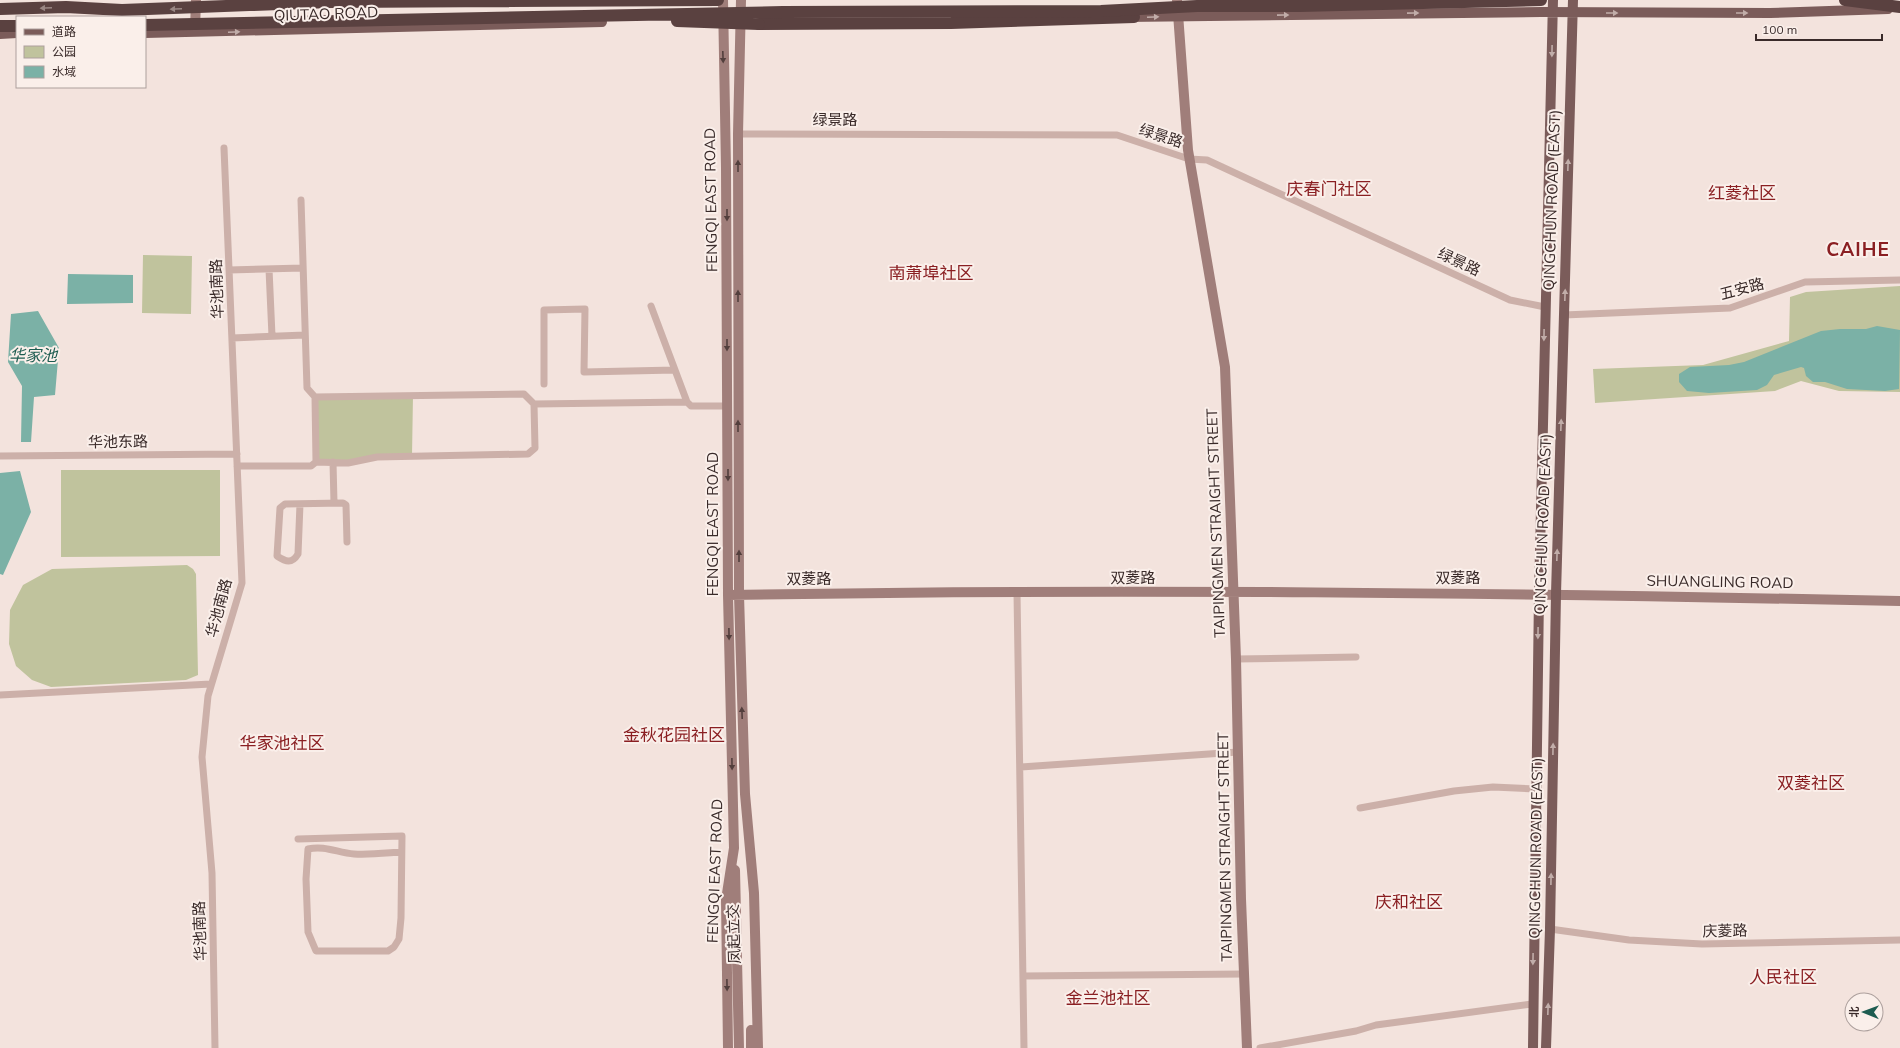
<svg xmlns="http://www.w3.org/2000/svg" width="1900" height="1048" font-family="Mulish,'Noto Sans SC',sans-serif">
  <rect width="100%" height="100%" fill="#f3e3dd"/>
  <!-- green -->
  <path fill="#c0c39d" d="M143 255 192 256 191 314 142 313Z
    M1900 286V392L1839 391 1801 381 1775 391 1595 403 1593 369 1703 365 1789 341 1790 297 1806 292Z
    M413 395 412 456 348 463 316 462 315 397Z
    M61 470H220V556L61 557Z
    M187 565 193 569 196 574 198 675 186 680 51 687 32 680 16 666 9 644 10 610 23 585 52 569Z"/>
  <!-- water -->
  <path fill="#7bb1a6" d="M68 274 133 275V303L67 304Z
    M38 311 59 348 55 395 34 397 31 442H21L22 386 8 362 11 314Z
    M1877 326 1900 330 1899 389 1885 391 1847 389 1825 382H1813L1806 376 1804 368 1801 367 1774 375 1767 385 1757 390 1709 393 1687 391 1679 382V374L1690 367 1729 365 1744 362 1821 331 1840 329H1866Z
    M20 471 31 512 3 575 0 574V473Z"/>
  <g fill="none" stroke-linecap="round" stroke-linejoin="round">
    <!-- street -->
    <path stroke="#ccb0a9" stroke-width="7" d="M738 134 1117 135 1189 159 1207 160 1510 300 1545 307
      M301 200 307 388 315 397 316 462 348 463 377 457 528 454 535 448 534 404
      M269 269 272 336
      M229 270 303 268
      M651 306 687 402 691 406H728
      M1564 315 1730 308 1805 282 1900 280
      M232 338 305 335
      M544 384V310L585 309 584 372 675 370
      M315 397 524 394 534 404 687 402
      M0 456 237 454
      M333 462 334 503
      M237 466H311L316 462
      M300 504 298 554C292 564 286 562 277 556L280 508 285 504 343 503 346 505 347 542
      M1017 593 1024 1048
      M1236 659 1356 657
      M0 695 211 684
      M1021 767 1238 752
      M1360 808 1454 791 1493 787 1535 789
      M298 839 402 836 401 918 399 939 394 947 388 951H316L308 932 306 879 308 849C325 845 338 853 354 854 370 855 386 853 401 852
      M1550 929 1629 940 1702 944 1900 940
      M1023 976 1244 974
      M215 1048 212 873 202 757 208 696 242 583 224 148
      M1260 1048 1356 1031 1376 1025 1532 1004"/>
    <!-- secondary -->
    <path stroke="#a07e7a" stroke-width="10" d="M723 0 726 168 728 595 734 848 726 900 728 1048
      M741 0 738 134 739 595 745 794 754 893 758 1048
      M1177 0 1188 150 1225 367 1236 659 1241 899 1247 1048
      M195 30 196 0
      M728 595C1119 588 1510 593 1900 601
      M735 870 739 1048
      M751 1048V1030"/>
    <!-- primary -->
    <path stroke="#7b5c5a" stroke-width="10" d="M1126 17 1541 12 1770 13 1888 9
      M145 33 602 22
      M0 34 17 33
      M1533 1048 1539 594 1553 0
      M1546 1048 1550 929 1556 594 1573 0"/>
    <!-- highway -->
    <path stroke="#5a4140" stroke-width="12" d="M1845 0 1900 7
      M759 24 951 23 1134 17
      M0 26H17"/>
    <!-- highway-bridge -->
    <path stroke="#5a4140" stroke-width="12" d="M0 9 66 7 122 10 330 2 718 0
      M677 21 759 24
      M145 25 783 12 1101 11 1197 6H1300L1541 0"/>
  </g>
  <!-- one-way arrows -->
  <defs><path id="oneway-solid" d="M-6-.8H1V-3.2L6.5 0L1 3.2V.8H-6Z"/></defs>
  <g fill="#9a8784">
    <use href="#oneway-solid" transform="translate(46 8) rotate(178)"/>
    <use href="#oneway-solid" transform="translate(176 9) rotate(178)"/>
  </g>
  <g fill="#c1ada9">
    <use href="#oneway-solid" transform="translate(1413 13) rotate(-1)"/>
    <use href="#oneway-solid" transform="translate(1612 13)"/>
    <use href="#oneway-solid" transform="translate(1742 13)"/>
    <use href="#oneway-solid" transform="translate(1283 15) rotate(-1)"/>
    <use href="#oneway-solid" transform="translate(1153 17) rotate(-2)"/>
    <use href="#oneway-solid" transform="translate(234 32) rotate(-2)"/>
    <use href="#oneway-solid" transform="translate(1552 51) rotate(91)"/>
    <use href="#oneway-solid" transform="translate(1568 165) rotate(-88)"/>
    <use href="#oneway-solid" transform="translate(1565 295) rotate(-88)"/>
    <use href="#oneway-solid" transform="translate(1544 335) rotate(91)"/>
    <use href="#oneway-solid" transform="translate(1561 425) rotate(-88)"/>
    <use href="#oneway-solid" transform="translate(1557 555) rotate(-88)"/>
    <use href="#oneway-solid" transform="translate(1538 633) rotate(91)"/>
    <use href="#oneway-solid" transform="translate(1553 749) rotate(-89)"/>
    <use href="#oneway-solid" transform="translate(1551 879) rotate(-89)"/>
    <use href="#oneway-solid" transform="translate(1533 959) rotate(91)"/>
    <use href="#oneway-solid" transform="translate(1548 1009) rotate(-88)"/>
  </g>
  <g fill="#533f3d">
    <use href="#oneway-solid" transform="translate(723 57) rotate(88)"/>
    <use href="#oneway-solid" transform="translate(738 166) rotate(-90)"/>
    <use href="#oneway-solid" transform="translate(727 215) rotate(90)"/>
    <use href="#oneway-solid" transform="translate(738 296) rotate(-90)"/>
    <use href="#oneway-solid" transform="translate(727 345) rotate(90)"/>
    <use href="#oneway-solid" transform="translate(738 426) rotate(-90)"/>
    <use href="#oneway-solid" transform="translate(728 475) rotate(90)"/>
    <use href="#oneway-solid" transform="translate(739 556) rotate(-90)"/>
    <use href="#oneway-solid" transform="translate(729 634) rotate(89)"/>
    <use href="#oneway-solid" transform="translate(742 713) rotate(-92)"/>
    <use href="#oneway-solid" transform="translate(732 764) rotate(89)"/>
    <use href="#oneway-solid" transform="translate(727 985) rotate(89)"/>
  </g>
  <g text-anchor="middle" stroke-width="4" stroke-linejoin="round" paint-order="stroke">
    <!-- street labels -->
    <g font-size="15" fill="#392a29" stroke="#faefea">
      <text transform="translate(326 14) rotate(-2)" y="5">QIUTAO ROAD</text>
      <text x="835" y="125">绿景路</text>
      <text transform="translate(1161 136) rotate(18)" y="5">绿景路</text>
      <text transform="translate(711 200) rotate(-91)" y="5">FENGQI EAST ROAD</text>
      <text transform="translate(1552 200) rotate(-88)" y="5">QINGCHUN ROAD (EAST)</text>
      <text transform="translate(1459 262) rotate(25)" y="5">绿景路</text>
      <text transform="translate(217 289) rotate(-92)" y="5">华池南路</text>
      <text transform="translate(1742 289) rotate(-15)" y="5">五安路</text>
      <text transform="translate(118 442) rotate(-1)" y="5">华池东路</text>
      <text transform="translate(1216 523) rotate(-92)" y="5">TAIPINGMEN STRAIGHT STREET</text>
      <text transform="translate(713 524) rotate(-90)" y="5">FENGQI EAST ROAD</text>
      <text transform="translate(1543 524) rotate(-88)" y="5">QINGCHUN ROAD (EAST)</text>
      <text x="1133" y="583">双菱路</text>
      <text x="1458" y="583">双菱路</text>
      <text x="809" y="584">双菱路</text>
      <text transform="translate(1720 582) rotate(1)" y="5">SHUANGLING ROAD</text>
      <text transform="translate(219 608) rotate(-75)" y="5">华池南路</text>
      <text transform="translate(1225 847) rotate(-91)" y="5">TAIPINGMEN STRAIGHT STREET</text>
      <text transform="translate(1536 848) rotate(-89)" y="5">QINGCHUN ROAD (EAST)</text>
      <text transform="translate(715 871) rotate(-88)" y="5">FENGQI EAST ROAD</text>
      <text transform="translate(200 931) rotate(-92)" y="5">华池南路</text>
      <text transform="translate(1725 931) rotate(-1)" y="5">庆菱路</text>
      <text transform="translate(734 934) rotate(-92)" y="5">凤起立交</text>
    </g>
    <!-- water labels -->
    <g font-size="16" font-style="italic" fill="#1d5c50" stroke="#faefea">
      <text x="33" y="361">华家池</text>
    </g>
    <!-- quarter labels -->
    <g font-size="17" fill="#8a1f22" stroke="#faefea">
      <text x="1329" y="195">庆春门社区</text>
      <text x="1742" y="199">红菱社区</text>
      <text x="931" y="279">南萧埠社区</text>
      <text x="674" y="741">金秋花园社区</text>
      <text x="282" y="749">华家池社区</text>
      <text x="1811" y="789">双菱社区</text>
      <text x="1409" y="908">庆和社区</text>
      <text x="1783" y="983">人民社区</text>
      <text x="1108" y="1004">金兰池社区</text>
    </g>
    <!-- district labels -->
    <g font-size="19" font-weight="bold" letter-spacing="1" fill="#8a1f22" stroke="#faefea">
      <text x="1858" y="256">CAIHE</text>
    </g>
  </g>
  <!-- legend -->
  <rect x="16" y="16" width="130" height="72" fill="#faefea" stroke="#ada09d"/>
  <rect x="24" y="29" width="20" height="6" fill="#7b5c5a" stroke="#ada09d"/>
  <text x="52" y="36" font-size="12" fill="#392a29">道路</text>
  <rect x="24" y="46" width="20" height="12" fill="#c0c39d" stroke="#ada09d"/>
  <text x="52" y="56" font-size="12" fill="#392a29">公园</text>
  <rect x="24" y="66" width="20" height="12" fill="#7bb1a6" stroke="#ada09d"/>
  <text x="52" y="76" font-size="12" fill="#392a29">水域</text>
  <!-- north arrow -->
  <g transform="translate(1864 1012) rotate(271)"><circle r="19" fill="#faefea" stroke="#ada09d"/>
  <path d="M0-3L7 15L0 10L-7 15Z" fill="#1d5c50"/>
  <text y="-6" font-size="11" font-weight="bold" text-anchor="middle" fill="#392a29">北</text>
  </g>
  <!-- scale -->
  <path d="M1756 34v6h126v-6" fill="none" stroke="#392a29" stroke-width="2"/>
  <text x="1762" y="34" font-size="12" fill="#392a29" stroke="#faefea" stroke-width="3" paint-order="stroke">100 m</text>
</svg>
